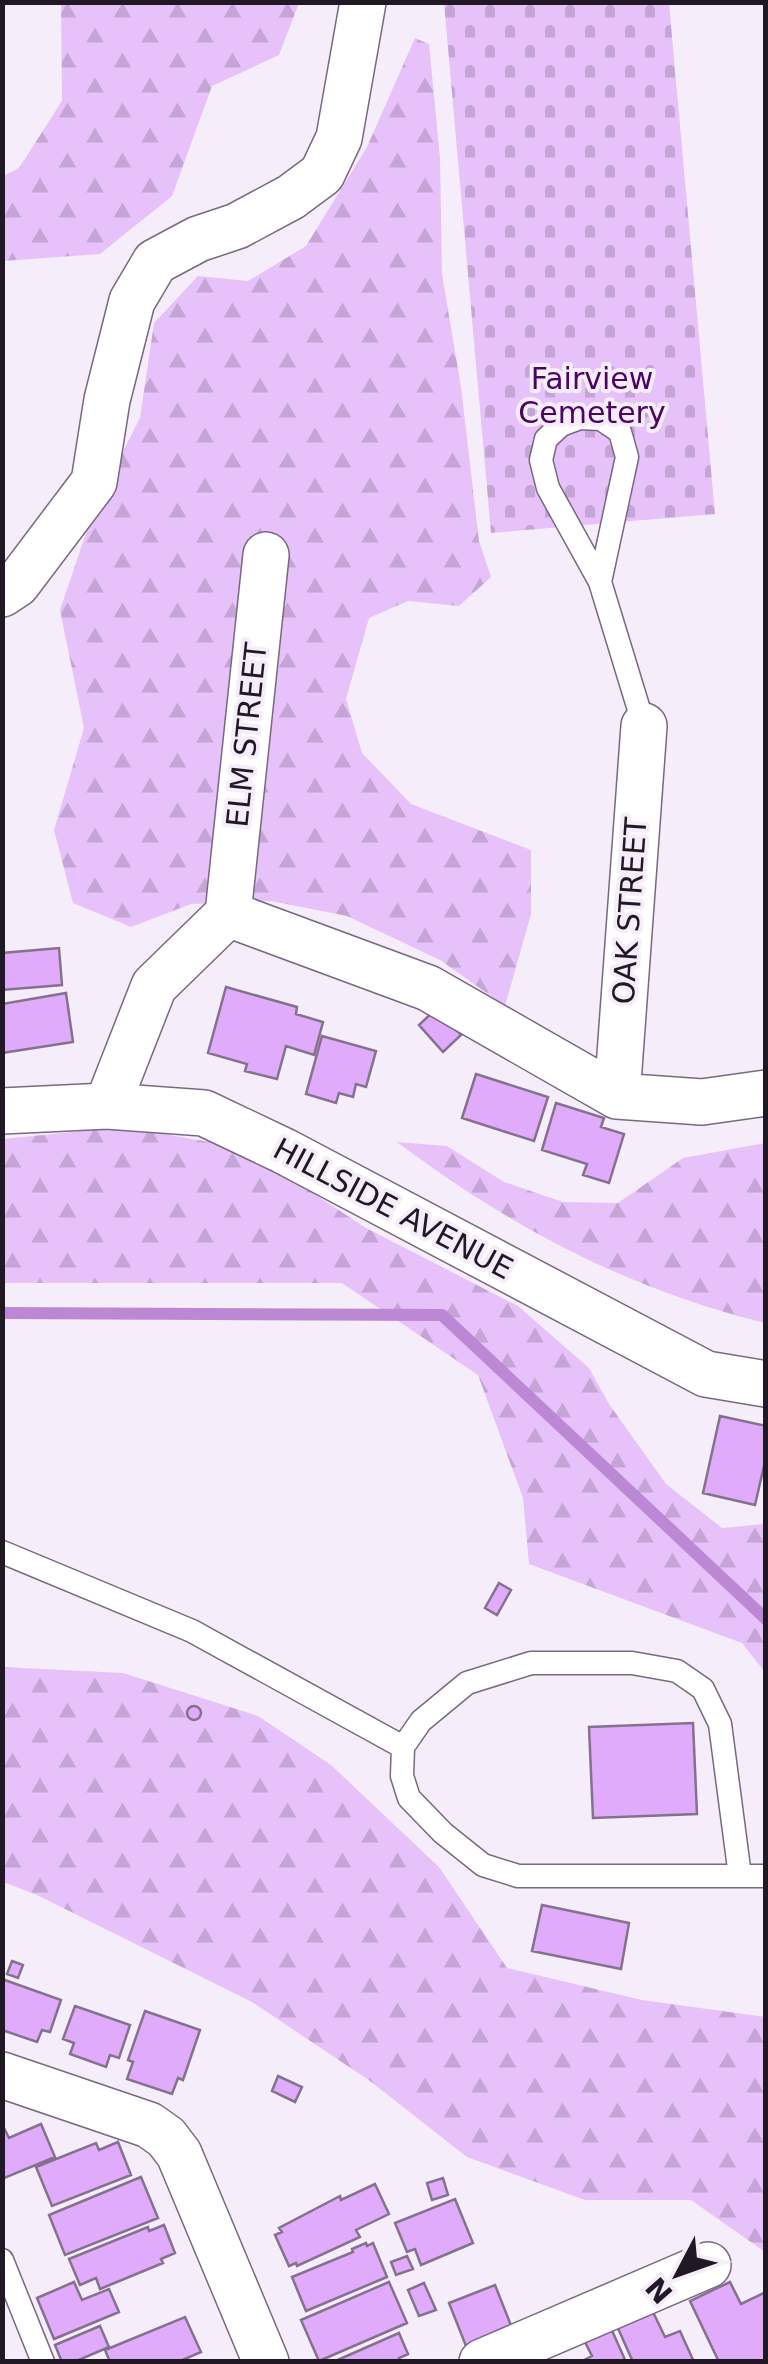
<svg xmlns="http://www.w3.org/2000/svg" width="768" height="2364" font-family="'DejaVu Sans',sans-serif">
  <defs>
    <pattern id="forest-firs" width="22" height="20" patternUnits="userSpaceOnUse" patternTransform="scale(2.5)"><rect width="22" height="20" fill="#e6c1fa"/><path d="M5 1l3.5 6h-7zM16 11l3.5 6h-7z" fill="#c5a5d6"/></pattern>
    <pattern id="cemetery-stones" width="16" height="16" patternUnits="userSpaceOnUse" patternTransform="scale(2.5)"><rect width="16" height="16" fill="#e6c1fa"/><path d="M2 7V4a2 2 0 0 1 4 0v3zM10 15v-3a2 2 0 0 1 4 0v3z" fill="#c5a5d6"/></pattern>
  </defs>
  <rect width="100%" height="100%" fill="#f6edfa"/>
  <!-- forest -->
  <path fill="url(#forest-firs)" d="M61 3H299L279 55 212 86 172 196 100 254 3 261V176L19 168 62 101Z
    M415 38 429 44 440 158 442 274 461 387 479 541 491 577 459 606 408 601 369 618 346 699 362 753 411 804 531 850V914L505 1006 440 960 347 916 271 901 191 904 131 927 73 903 54 830 84 728 60 610 96 504 140 418 154 323 198 276 248 281 306 246 367 147Z
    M123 1127 244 1148 366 1228 518 1306 589 1368 609 1404 666 1484 722 1528 765 1524V1672L742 1643 529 1564 523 1498 478 1375 342 1283H3V1139Z
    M397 1142 447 1146 504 1182 563 1202 618 1203 683 1158 765 1143V1323C625 1288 512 1228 397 1142Z
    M2 1667 123 1673 258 1716 331 1765 439 1867 507 1968 642 2000 765 2017V2252L691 2200H585L467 2157 370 2081 252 2002 37 1895 3 1882Z"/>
  <!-- cemetery -->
  <path fill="url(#cemetery-stones)" d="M444 3H669L715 514 491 533Z"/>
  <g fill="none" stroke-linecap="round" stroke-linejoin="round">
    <!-- stream -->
    <path stroke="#bc88d6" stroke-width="12" d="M2 1313 442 1315 766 1619"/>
  </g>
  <!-- building -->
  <path fill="#e1abfb" stroke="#84718e" stroke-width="2.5" d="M59 948 62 985 2 990V953Z
    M226 987 297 1007 296 1014 323 1022 314 1055 286 1046 277 1079 245 1071 247 1064 208 1053Z
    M66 993 73 1042 2 1053V1004Z
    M437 1008 461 1035 443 1052 419 1025Z
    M322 1036 376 1051 366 1087 356 1084 353 1097 339 1093 336 1103 306 1094Z
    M476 1074 548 1097 534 1141 462 1118Z
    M556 1103 604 1118 601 1127 624 1134 609 1183 583 1175 587 1164 542 1150Z
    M720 1416 766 1426V1457L755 1505 703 1493Z
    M499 1583 511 1590 497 1615 485 1608Z
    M187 1713a7 7 0 1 1 14 0a7 7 0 1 1-14 0Z
    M693 1723 697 1814 593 1818 589 1727Z
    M542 1905 629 1923 621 1969 532 1951Z
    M12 1961 23 1965 18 1978 7 1974Z
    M2 1979 61 2000 50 2032 42 2030 37 2042 2 2030Z
    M75 2006 130 2025 119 2058 110 2055 106 2067 70 2054 74 2043 63 2039Z
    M145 2011 200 2030 183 2080 178 2078 172 2094 127 2079 133 2062 128 2060Z
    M278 2076 302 2087 295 2102 272 2091Z
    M2 2124 9 2138 41 2124 55 2157 2 2179Z
    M118 2142 131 2175 52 2206 36 2167 96 2143 99 2150Z
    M141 2177 158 2218 65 2255 49 2215Z
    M443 2178 448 2195 432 2200 427 2183Z
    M375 2184 389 2214 356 2230 360 2237 297 2266 296 2263 289 2266 275 2235 282 2232 279 2228 340 2196 341 2200Z
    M455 2199 473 2243 421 2265 415 2249 407 2252 395 2223Z
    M164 2225 175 2253 161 2259 163 2263 100 2289 96 2278 80 2285 69 2259 148 2227 149 2231Z
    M366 2243 367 2246 373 2243 387 2277 306 2311 292 2277 353 2252 352 2249Z
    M407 2256 413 2269 396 2275 391 2262Z
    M74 2282 82 2300 109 2289 119 2312 54 2339 37 2298Z
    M389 2282 407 2323 319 2361 301 2320Z
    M730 2282 741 2304 766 2292V2362H719L690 2301Z
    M424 2283 436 2310 419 2316 408 2290Z
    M495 2285 512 2328 466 2346 449 2303Z
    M652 2310 665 2337 680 2331 694 2362H633L617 2326Z
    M185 2317 201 2352 178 2362H110L105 2350Z
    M100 2326 109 2347 74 2362H62L55 2345Z
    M610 2326 626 2362H580L592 2356 583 2338Z
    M399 2333 408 2354 399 2358 401 2362H333Z"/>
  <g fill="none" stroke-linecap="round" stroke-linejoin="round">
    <!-- lane casing -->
    <g stroke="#7a6784" stroke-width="25">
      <path id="lane" d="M600 582 627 457 620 432 601 419 580 418 561 425 546 439 541 460 548 488 600 582 644 726
        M2 1552 192 1631 403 1747
        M740 1876 720 1724 703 1689 677 1671 632 1663H531L467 1683 421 1721 403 1747 402 1776 409 1798 443 1833 483 1865 518 1876H766
        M2 2260 43 2362"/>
    </g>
    <!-- street casing -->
    <g stroke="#7a6784" stroke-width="48">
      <path id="street" d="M2 594 17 584 94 482 107 400 132 301 155 262 198 239 237 226 291 197 322 174 339 138 363 2
        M228 914 428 988 617 1096 702 1102 766 1093
        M228 914 266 555
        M617 1096 644 726
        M107 1106 154 986 228 914
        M2 1111 107 1106 204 1113 284 1151 706 1374 766 1384
        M2 2075 149 2125 166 2137 179 2154 266 2362
        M482 2362 708 2265"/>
    </g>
    <!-- lane -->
    <use href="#lane" stroke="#fff" stroke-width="22"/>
    <!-- street -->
    <use href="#street" stroke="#fff" stroke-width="45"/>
  </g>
  <g text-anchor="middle" stroke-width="8" stroke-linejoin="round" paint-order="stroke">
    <!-- park labels -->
    <g font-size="30" fill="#4d0366" stroke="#f6edfa">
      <text x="592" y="389">Fairview<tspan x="592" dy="34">Cemetery</tspan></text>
    </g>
    <!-- street labels -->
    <g font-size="30" fill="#201824" stroke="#f6edfa">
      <text transform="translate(247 735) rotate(-84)" y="10">ELM STREET</text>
      <text transform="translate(630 911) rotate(-86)" y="10">OAK STREET</text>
      <text transform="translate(393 1209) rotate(28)" y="10">HILLSIDE AVENUE</text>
    </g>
  </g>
  <!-- border -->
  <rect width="768" height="2364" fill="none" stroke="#201824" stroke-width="10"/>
  <!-- north arrow -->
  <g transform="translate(678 2274) rotate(229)" stroke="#f6edfa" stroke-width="8" paint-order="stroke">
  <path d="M0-8L18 38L0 25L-18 38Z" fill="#201824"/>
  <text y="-15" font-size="28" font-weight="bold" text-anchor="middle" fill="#201824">N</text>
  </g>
</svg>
